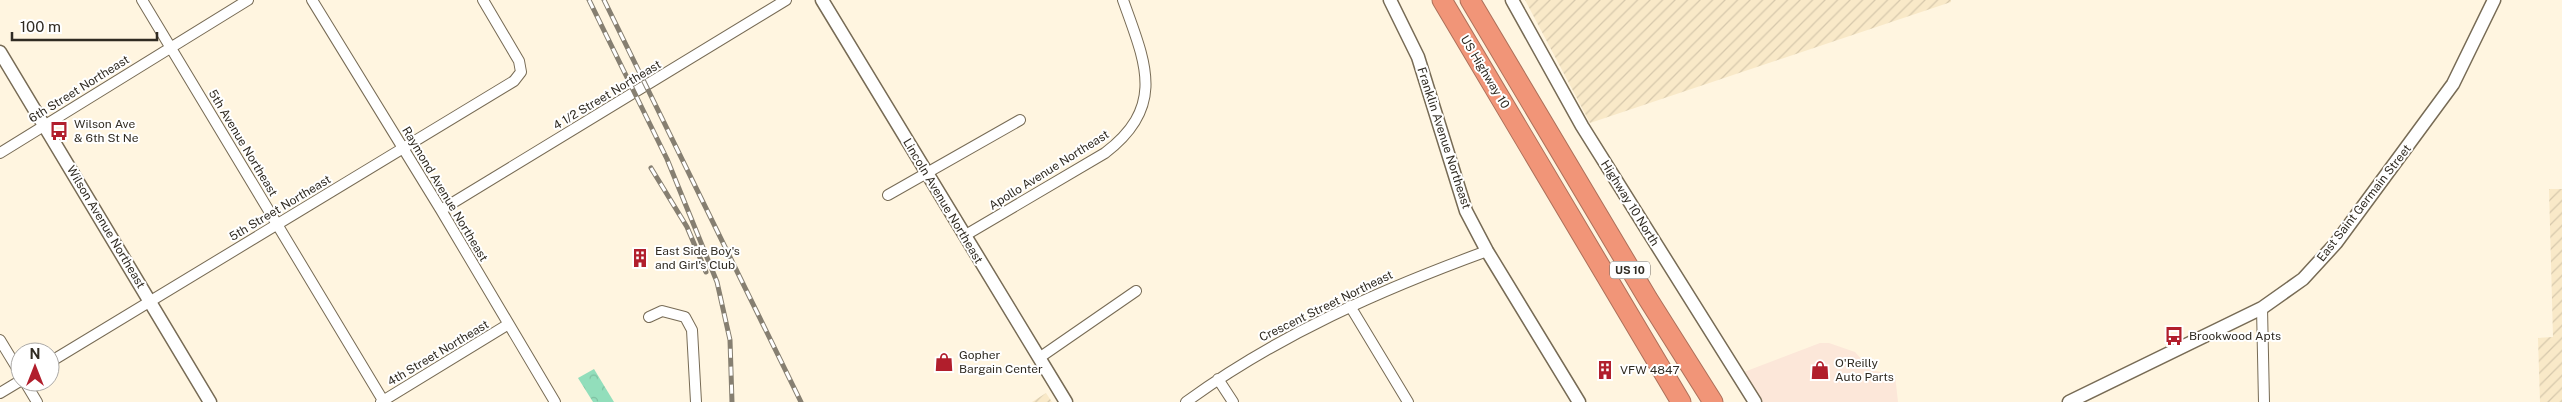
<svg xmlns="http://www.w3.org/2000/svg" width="2562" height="402" font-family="'Public Sans',sans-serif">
  <defs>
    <pattern id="industrial-furrows" width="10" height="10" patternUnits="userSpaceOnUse" patternTransform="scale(1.25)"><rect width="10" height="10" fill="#f9e9c8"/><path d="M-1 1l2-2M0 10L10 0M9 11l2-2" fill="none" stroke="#d6c8ac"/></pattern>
    <pattern id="park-crowns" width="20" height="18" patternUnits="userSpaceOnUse" patternTransform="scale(1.25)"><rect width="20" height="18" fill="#92debb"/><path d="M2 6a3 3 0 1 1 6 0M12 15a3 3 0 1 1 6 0" fill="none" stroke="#7ebfa0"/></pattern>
  </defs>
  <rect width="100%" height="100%" fill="#fff5e0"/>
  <!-- commercial -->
  <path fill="#fce7d9" d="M1820 343H1829L1855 352 1871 370 1895 375 1898 402H1763L1744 372Z"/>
  <!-- industrial -->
  <path fill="url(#industrial-furrows)" d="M1525 0H1951V2L1590 123Z
    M2549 189H2562V402H2540L2538 338 2553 337Z
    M1046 393 1052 402H1032Z"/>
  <!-- park -->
  <path fill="url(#park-crowns)" d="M594 369 614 402H593L578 378Z"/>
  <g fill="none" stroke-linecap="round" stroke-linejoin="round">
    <!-- minor casing -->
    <g stroke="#776b55" stroke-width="12">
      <path id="minor" d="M142 0 384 402
        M312 0 441 210 555 402
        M0 153 248 0
        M888 195 1020 120
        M441 210 786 0
        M964 236 1105 153C1167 106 1145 62 1123 0
        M1350 306 1408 402
        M2262 308 2264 402
        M649 317 662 311 685 317 692 330 696 402
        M0 340 20 373
        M1039 358 1136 291
        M50 362 514 81 521 72 519 61 483 0
        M1218 379 1233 402
        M25 382 37 402
        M0 393 20 381
        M381 402 507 325
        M1186 402C1278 335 1380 290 1487 251"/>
    </g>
    <!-- tertiary casing -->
    <g stroke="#776b55" stroke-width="15">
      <path id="tertiary" d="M822 0 1066 402
        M1390 0 1418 57 1466 211 1487 251 1579 402
        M1512 0 1582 126 1755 402
        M0 52 210 402
        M2069 402 2262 308 2303 279 2336 243 2453 84 2494 0"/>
    </g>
    <!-- motorway casing -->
    <g stroke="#ad705a" stroke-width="21">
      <path id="motorway" d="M1442 0 1681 402
        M1470 0 1648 299 1713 402"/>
    </g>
    <!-- minor -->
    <use href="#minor" stroke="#fff" stroke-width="10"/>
    <!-- tertiary -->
    <use href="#tertiary" stroke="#fff" stroke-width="12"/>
    <!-- motorway -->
    <use href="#motorway" stroke="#f19578" stroke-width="19"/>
    <!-- rail casing -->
    <g stroke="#867f71" stroke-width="5">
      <path id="rail" d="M589 0 667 159 717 282 730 340 732 402
        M604 0 801 402
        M651 168 687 227 706 272"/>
    </g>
    <!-- rail -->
    <use href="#rail" stroke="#fff" stroke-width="3" stroke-dasharray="9" stroke-linecap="butt"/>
  </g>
  <!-- icons -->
  <defs>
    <g id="bus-bare" transform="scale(1.5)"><path d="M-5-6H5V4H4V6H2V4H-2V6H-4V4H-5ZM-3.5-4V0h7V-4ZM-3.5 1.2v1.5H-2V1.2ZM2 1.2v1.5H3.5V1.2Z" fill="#b11e2c" stroke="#fff" stroke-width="2.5" paint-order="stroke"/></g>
    <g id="building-bare" transform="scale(1.5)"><path d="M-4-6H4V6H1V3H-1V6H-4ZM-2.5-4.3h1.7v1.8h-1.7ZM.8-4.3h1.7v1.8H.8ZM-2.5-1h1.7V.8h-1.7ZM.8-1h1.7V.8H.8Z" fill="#b11e2c" stroke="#fff" stroke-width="2.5" paint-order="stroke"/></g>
    <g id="shop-bare" transform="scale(1.5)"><path d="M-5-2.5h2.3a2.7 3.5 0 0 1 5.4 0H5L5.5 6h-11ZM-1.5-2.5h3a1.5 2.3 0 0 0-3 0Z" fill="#b11e2c" stroke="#fff" stroke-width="2.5" paint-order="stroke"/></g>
  </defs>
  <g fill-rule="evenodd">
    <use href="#bus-bare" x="59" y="131"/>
    <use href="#building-bare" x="640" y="258"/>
    <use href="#bus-bare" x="2174" y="336"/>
    <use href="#shop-bare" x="944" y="362"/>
    <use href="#building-bare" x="1605" y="370"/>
    <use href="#shop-bare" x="1820" y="370"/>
  </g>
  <g text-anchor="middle" stroke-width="4" stroke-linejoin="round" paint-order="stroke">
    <!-- shield labels -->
    <rect fill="#fff" stroke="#6e6b64" stroke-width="1" x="1610" y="261.5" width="40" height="17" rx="4"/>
    <g font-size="11" font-weight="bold" fill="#302b22">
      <text x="1630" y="274">US 10</text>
    </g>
    <!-- street labels -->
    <g font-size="12" fill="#302b22" stroke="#fff">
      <text transform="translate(1485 72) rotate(59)" y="4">US Highway 10</text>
      <text transform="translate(79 89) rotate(-32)" y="4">6th Street Northeast</text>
      <text transform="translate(607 95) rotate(-31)" y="4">4 1/2 Street Northeast</text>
      <text transform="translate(1444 138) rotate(72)" y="4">Franklin Avenue Northeast</text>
      <text transform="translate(243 143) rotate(59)" y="4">5th Avenue Northeast</text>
      <text transform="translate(1049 170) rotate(-32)" y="4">Apollo Avenue Northeast</text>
      <text transform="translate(445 194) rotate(59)" y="4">Raymond Avenue Northeast</text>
      <text transform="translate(943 201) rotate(59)" y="4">Lincoln Avenue Northeast</text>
      <text transform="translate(1630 203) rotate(58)" y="4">Highway 10 North</text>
      <text transform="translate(2364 203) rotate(-52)" y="4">East Saint Germain Street</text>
      <text transform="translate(280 208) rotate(-31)" y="4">5th Street Northeast</text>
      <text transform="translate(106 227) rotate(59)" y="4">Wilson Avenue Northeast</text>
      <text transform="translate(1326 306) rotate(-26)" y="4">Crescent Street Northeast</text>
      <text transform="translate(438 353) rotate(-31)" y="4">4th Street Northeast</text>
    </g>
    <!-- poi labels -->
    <g font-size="12" fill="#302b22" stroke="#fff" text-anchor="start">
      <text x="74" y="128">Wilson Ave<tspan x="74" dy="14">&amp; 6th St Ne</tspan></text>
      <text x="655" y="255">East Side Boy's<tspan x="655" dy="14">and Girl's Club</tspan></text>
      <text x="2189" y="340">Brookwood Apts</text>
      <text x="959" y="359">Gopher<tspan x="959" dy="14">Bargain Center</tspan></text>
      <text x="1835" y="367">O'Reilly<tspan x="1835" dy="14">Auto Parts</tspan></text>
      <text x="1620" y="374">VFW 4847</text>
    </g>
  </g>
  <!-- north arrow -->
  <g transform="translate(35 367)"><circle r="24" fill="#ffffff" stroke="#acaaa7"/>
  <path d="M0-4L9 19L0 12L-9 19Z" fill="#b11e2c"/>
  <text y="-8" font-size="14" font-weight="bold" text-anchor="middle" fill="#302b22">N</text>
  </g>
  <!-- scale -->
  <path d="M12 32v8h145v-8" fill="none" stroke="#302b22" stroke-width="2.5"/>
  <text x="20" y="32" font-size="15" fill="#302b22" stroke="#ffffff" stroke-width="4" paint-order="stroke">100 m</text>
</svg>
